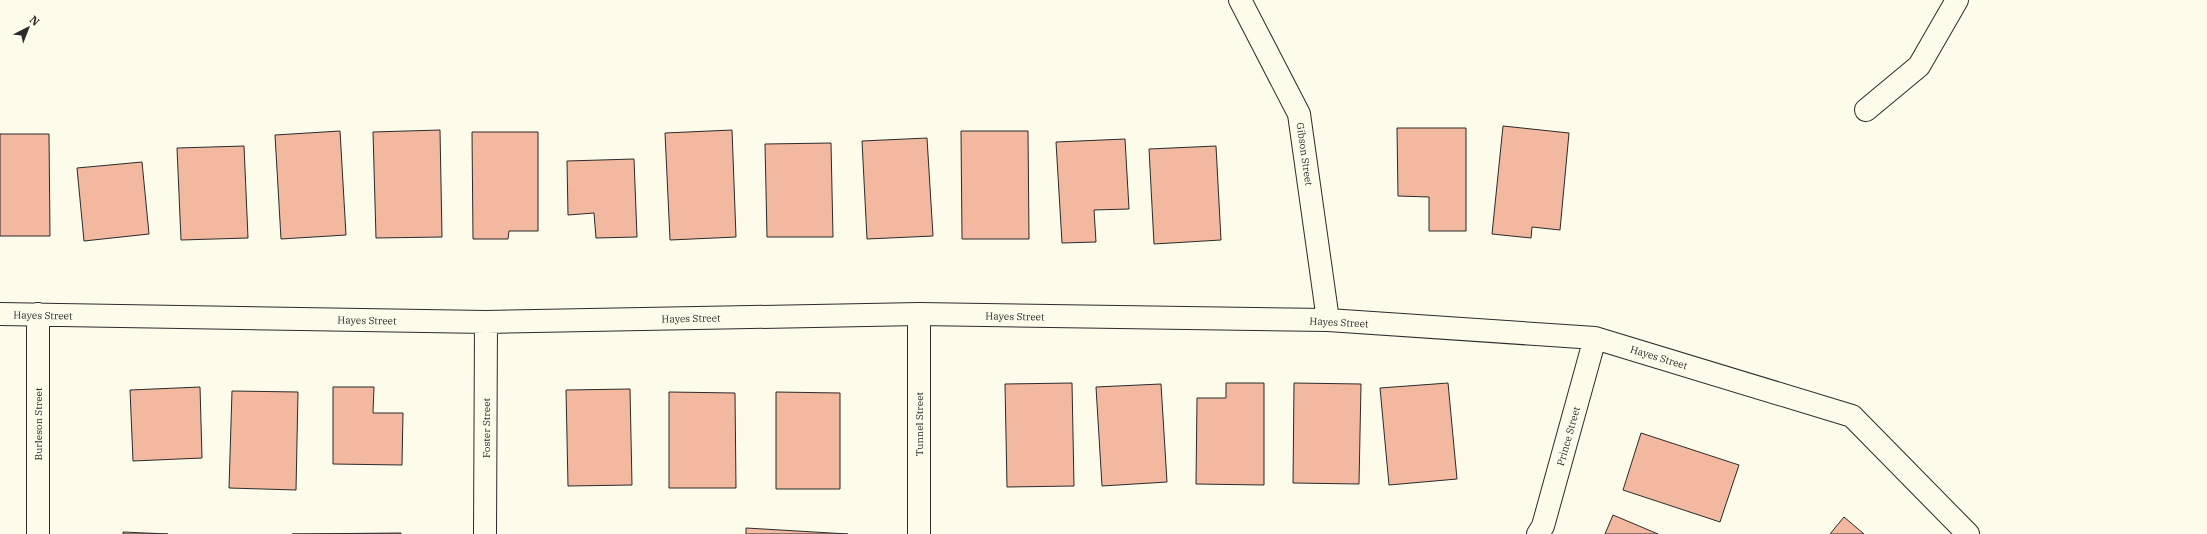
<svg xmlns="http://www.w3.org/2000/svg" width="2207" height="534" font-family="'IBM Plex Serif',serif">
  <rect width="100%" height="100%" fill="#fdfbea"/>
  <!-- building -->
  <path fill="#f2b8a0" stroke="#2b2b2b" d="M1503 126 1569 133 1560 230 1532 227 1531 238 1492 234Z
    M1397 128H1466V231H1429V197L1398 196Z
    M440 130 442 237 376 238 373 132Z
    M732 130 736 237 670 240 665 133Z
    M340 131 346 235 281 239 275 135Z
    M961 131H1028L1029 239H962Z
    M472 132H538V231H509L508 239H473Z
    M0 134H49L50 236H0Z
    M927 138 933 236 867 239 862 141Z
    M1125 139 1129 209 1094 210 1096 242 1062 243 1056 142Z
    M831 143 833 237H767L765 144Z
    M244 146 248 238 181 240 177 148Z
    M1216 146 1221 240 1154 244 1149 149Z
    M634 159 637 237 596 238 594 213 568 215 567 161Z
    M142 162 149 234 84 241 77 168Z
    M1072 383 1074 486 1007 487 1005 384Z
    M1226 383H1264V485L1196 484 1197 398H1226Z
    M1294 383 1361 384 1359 484 1293 483Z
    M1448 383 1457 479 1389 485 1380 388Z
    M1161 384 1167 482 1102 486 1096 387Z
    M200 387 202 458 133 461 130 390Z
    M333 387H374L373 413H403L402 465 333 464Z
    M630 389 632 485 568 486 566 390Z
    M232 391 298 392 296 490 229 488Z
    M669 392 735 393 736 488H669Z
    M776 392 840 393V489H776Z
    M1641 433 1739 465 1720 522 1623 490Z
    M1613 515 1658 534H1605Z
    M1844 517 1864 534H1830Z
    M746 528 848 534H746Z
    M123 532 168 534H123Z
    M401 533V534H292Z"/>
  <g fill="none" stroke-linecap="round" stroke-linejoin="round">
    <!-- minor casing -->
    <g stroke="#2b2b2b" stroke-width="24">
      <path id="minor" d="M1240 0 1299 114 1328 320
        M1866 110 1919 66 1957 0
        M0 314 486 322 919 314 1328 320 1595 338 1852 416 1968 534
        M919 314V534
        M38 534V314
        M485 534 486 322
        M1538 534 1543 526 1595 338"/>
    </g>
    <!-- minor -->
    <use href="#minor" stroke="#fdfbea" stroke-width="22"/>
  </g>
  <g text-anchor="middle" stroke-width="3" stroke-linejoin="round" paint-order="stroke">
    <!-- street labels -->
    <g font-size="10" fill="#2b2b2b" stroke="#fdfbea">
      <text transform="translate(1305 154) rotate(82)" y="4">Gibson Street</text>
      <text transform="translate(43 315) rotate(1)" y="4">Hayes Street</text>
      <text transform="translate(1015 316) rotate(1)" y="4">Hayes Street</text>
      <text transform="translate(691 318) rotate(-1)" y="4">Hayes Street</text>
      <text transform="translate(367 320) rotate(1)" y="4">Hayes Street</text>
      <text transform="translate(1339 322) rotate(3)" y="4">Hayes Street</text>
      <text transform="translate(1659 357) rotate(17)" y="4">Hayes Street</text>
      <text transform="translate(38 424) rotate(-90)" y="4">Burleson Street</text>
      <text transform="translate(919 424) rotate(-90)" y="4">Tunnel Street</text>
      <text transform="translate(486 428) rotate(-90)" y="4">Foster Street</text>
      <text transform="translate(1568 436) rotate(-74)" y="4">Prince Street</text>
    </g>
  </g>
  <!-- north arrow -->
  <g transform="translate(28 28) rotate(42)" stroke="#fdfbea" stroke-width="3" paint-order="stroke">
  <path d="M0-3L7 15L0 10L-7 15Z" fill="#2b2b2b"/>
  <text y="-6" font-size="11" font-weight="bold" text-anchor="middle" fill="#2b2b2b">N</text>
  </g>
</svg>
